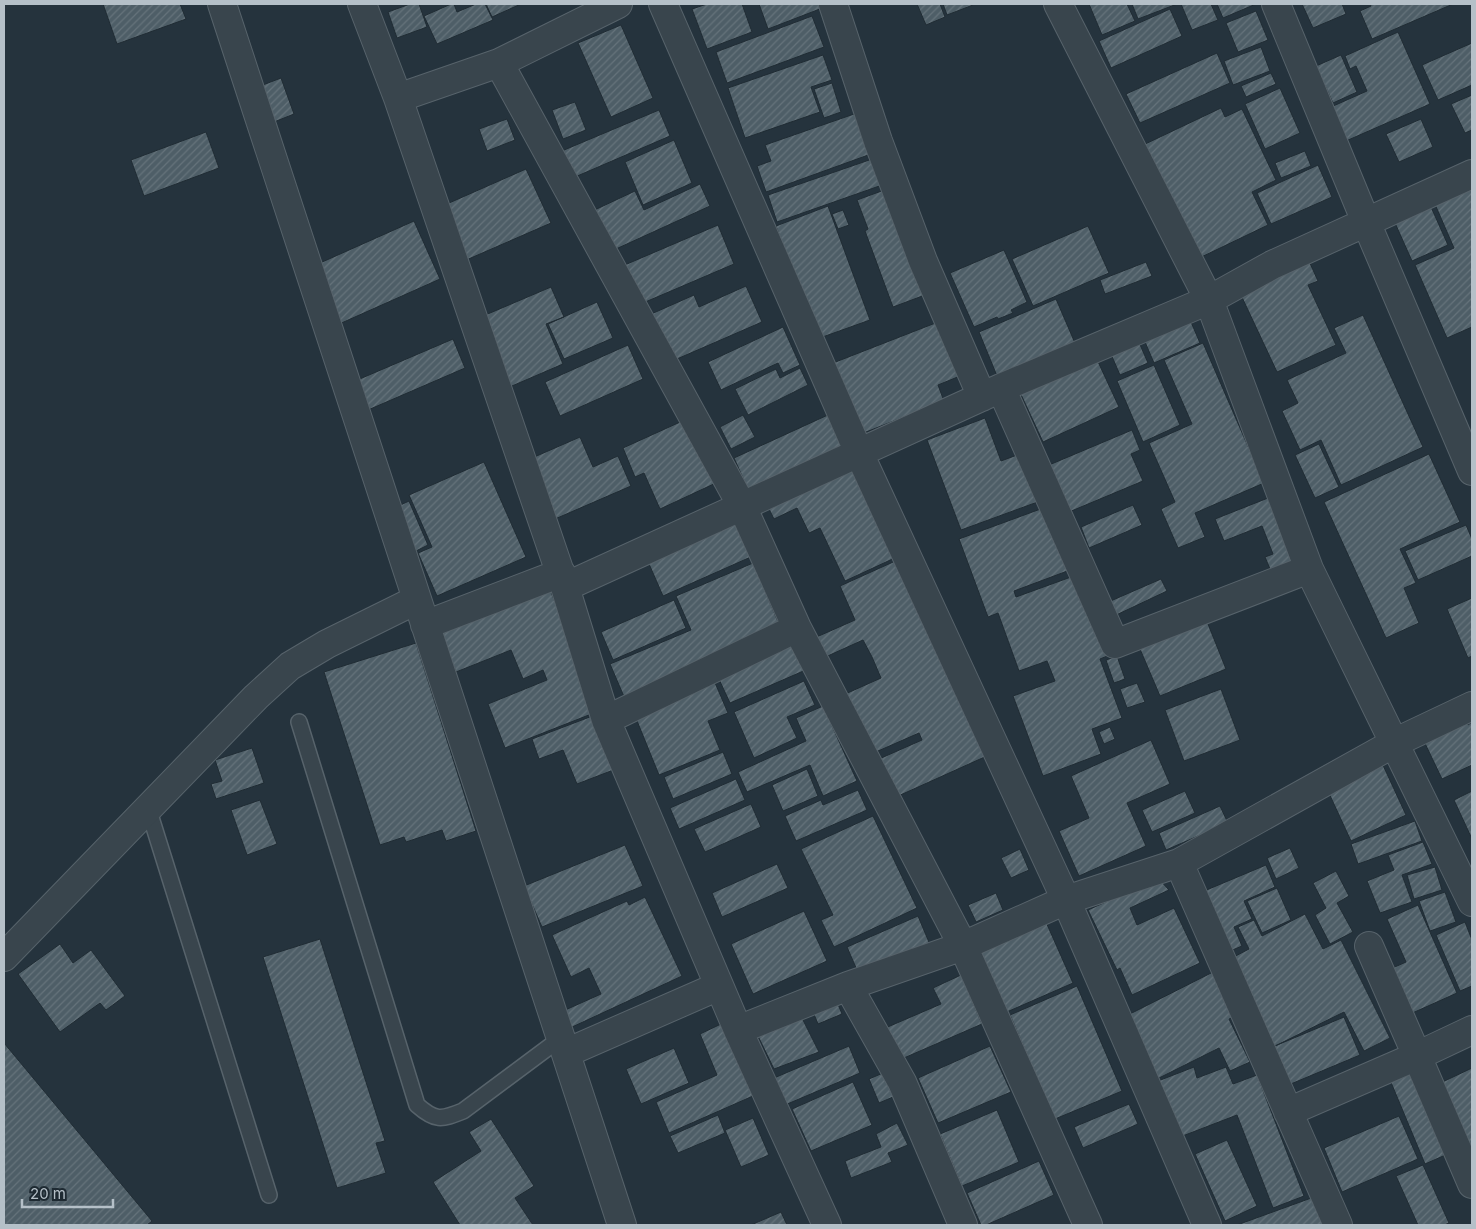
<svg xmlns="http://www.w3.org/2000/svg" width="1476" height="1229" font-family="Inter,sans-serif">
  <defs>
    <pattern id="building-hatch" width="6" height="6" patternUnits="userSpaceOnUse" patternTransform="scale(1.25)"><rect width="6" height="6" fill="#4e5e67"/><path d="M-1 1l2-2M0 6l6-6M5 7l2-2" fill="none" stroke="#65737b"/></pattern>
  </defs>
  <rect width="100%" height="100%" fill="#25333d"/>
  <!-- building -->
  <path fill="url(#building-hatch)" stroke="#202c34" d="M103 4H180L186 19 117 44Z
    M410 4H419L427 27 397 38 388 12Z
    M451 4H454L457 12 476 4H485L493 20 437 44 424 16Z
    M486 4H521L492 17Z
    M707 4H742L752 32 707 49 692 9Z
    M759 4H824L825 7 768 29Z
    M917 4H940L945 17 926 25Z
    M943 4H973V5L947 15Z
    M1089 4H1127L1135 21 1102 35Z
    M1132 4H1177L1138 19Z
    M1181 4H1211L1218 20 1192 30Z
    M1217 4H1256L1223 18Z
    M1302 4H1342L1346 14 1313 28Z
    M1370 4H1453L1372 39 1360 11 1371 6Z
    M1170 9 1182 36 1111 68 1099 41Z
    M1256 11 1268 40 1238 52 1226 23Z
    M812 16 824 47 727 83 716 52Z
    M621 25 653 98 611 117 578 43Z
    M1398 32 1430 104 1346 141 1331 107 1367 91 1356 66 1350 69 1345 56Z
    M1472 43V85L1438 100 1422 65Z
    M1261 47 1270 71 1233 85 1224 61Z
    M1217 53 1230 83 1140 123 1126 94Z
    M823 55 832 80 811 87 820 112 745 138 728 88Z
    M1341 55 1357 92 1333 103 1316 66Z
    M1271 73 1276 84 1246 97 1241 86Z
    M281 78 294 114 269 124 255 88Z
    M832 83 841 112 824 118 814 89Z
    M1280 88 1300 133 1265 149 1245 104Z
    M1472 95V130L1465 133 1451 104Z
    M575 102 586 130 563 139 552 110Z
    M1221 108 1225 117 1242 109 1276 180 1252 192 1268 225 1191 262 1141 146Z
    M659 110 670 136 568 180 557 153Z
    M857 113 871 154 766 192 757 166 771 161 765 145Z
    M507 119 515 140 487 151 479 129Z
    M1421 119 1433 147 1399 162 1386 134Z
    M206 132 219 168 144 196 131 160Z
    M674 140 692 183 643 205 625 162Z
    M1305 151 1311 166 1281 178 1275 163Z
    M875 158 885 184 777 222 768 195Z
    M1318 165 1332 197 1271 224 1257 193Z
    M526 169 551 223 464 261 440 207Z
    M700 184 710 206 605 254 586 214 635 191 644 210Z
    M1472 186V327L1447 338 1415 265 1454 248 1434 202Z
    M887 189 925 295 893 307 865 231 868 229 857 200Z
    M828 206 870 320 817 339 776 226Z
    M1431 207 1448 245 1412 261 1395 223Z
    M843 210 849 225 838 229 832 214Z
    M414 221 440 279 337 325 311 267Z
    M718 225 734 264 636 306 620 267Z
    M1088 226 1109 273 1033 306 1012 259Z
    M1004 250 1027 302 1011 310 1013 313 998 319 997 317 974 327 950 273Z
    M1309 261 1318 281 1308 285 1336 345 1277 372 1240 293Z
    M1146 262 1152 276 1105 294 1100 280Z
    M746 286 762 322 670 362 649 315 694 295 699 307Z
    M551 287 564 317 546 324 563 364 505 389 476 319Z
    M1056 299 1075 343 997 376 979 332Z
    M597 302 613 338 564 359 548 324Z
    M1188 315 1200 343 1154 363 1142 335Z
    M1363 315 1423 447 1341 485 1321 440 1300 450 1282 411 1298 403 1287 380 1346 353 1334 328Z
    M938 322 960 376 938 385 944 401 861 434 833 363Z
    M783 327 800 365 783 373 778 363 721 390 708 362Z
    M1135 333 1148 363 1120 375 1107 345Z
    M453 339 465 368 368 410 355 381Z
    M1203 343 1264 483 1195 513 1205 537 1178 548 1161 509 1175 502 1149 443 1192 424 1164 360Z
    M628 345 643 379 560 416 545 382Z
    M1094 353 1119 407 1043 442 1018 388Z
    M1154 365 1180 425 1143 442 1117 381Z
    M800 368 808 385 748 415 735 389 776 369 780 378Z
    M830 414 848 452 751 496 734 458Z
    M743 415 755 437 731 449 720 427Z
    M689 418 718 482 660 509 644 473 635 477 623 448Z
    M985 418 1001 461 1025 452 1043 500 961 530 927 440Z
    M1132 430 1140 450 1131 454 1143 481 1069 512 1049 465Z
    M580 437 593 467 618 456 631 486 555 519 532 458Z
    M1319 444 1339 487 1315 498 1295 455Z
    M1429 454 1460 522 1400 549 1416 583 1404 588 1419 623 1386 638 1324 502Z
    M853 459 899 556 845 581 820 528 809 533 797 508 774 519 765 501Z
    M484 462 526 557 437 596 418 553 432 547 409 495Z
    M1273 496 1302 570 1275 581 1265 557 1273 554 1262 526 1224 541 1215 519Z
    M409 501 428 545 412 553 392 509Z
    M1133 505 1142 525 1089 548 1081 527Z
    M1046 507 1070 570 1014 591 1016 597 1082 573 1112 654 1100 659 1122 718 1092 729 1101 754 1043 776 1013 696 1055 681 1047 661 1019 671 998 613 988 617 959 539Z
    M736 518 753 556 663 596 646 557Z
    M1466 525 1472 539V556L1418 580 1405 551Z
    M902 558 989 755 896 797 879 759 922 740 919 733 869 755 843 695 881 678 872 657 863 640 821 659 812 639 855 620 840 586Z
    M753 563 782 631 625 699 610 664 691 630 676 596Z
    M1161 579 1167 591 1112 617 1106 603Z
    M548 585 599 711 505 748 488 704 547 680 543 670 523 679 511 650 456 672 439 629Z
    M1472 598V656L1468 658 1447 609Z
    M674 600 686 628 613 660 601 632Z
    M1204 614 1226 669 1160 696 1137 642Z
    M796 641 808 669 730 703 717 675Z
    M416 643 476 831 446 841 442 830 406 842 404 837 380 845 324 672Z
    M1117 656 1125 679 1114 683 1106 660Z
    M713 678 728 713 708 721 720 750 659 775 633 711Z
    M804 681 815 705 787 717 797 738 754 758 734 712Z
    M1137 683 1145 702 1127 708 1120 689Z
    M1221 689 1240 740 1184 761 1165 710Z
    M823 706 857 781 823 796 810 765 747 792 738 772 806 741 796 718Z
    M595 715 616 769 577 784 563 750 539 759 532 739Z
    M1463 715 1468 725 1472 722V765L1442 779 1421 735Z
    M1110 727 1115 739 1104 744 1099 732Z
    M1151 740 1170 784 1127 803 1146 846 1079 876 1059 831 1089 818 1071 776Z
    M252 748 264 783 216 799 211 784 222 781 215 760Z
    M723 752 732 774 673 799 664 777Z
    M1382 763 1406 815 1351 841 1327 789Z
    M807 769 818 796 783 811 772 785Z
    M736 779 745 800 679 829 670 808Z
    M858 790 867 810 796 841 785 816 821 800 823 805Z
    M1185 791 1195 813 1152 832 1142 810Z
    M1472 791V839L1454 800Z
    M260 800 277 844 247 855 231 810Z
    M751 804 761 827 705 852 694 829Z
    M1220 806 1228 823 1166 850 1159 833Z
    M873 816 917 908 834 947 821 920 833 915 801 849Z
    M1415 821 1422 841 1358 864 1351 844Z
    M1423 842 1432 864 1402 875 1412 902 1380 913 1367 881 1394 870 1388 855Z
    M625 845 643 886 542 927 524 886Z
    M1290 848 1299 868 1276 879 1267 858Z
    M1020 849 1029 870 1011 878 1001 858Z
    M777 864 788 888 722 917 712 893Z
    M1266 865 1275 887 1244 901 1252 919 1234 927 1242 946 1223 954 1197 894Z
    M1435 867 1442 890 1414 899 1407 875Z
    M1336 871 1349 896 1337 903 1353 932 1330 944 1315 915 1326 908 1313 883Z
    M1158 878 1169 890 1130 908 1137 925 1174 908 1200 963 1132 995 1120 968 1117 970 1088 910Z
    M1277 888 1291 920 1262 933 1247 901Z
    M1445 892 1456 922 1430 931 1419 901Z
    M996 893 1003 910 976 922 968 905Z
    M645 897 682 976 570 1028 563 1011 601 994 589 968 571 977 552 935 627 901 629 905Z
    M1418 905 1457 993 1408 1015 1388 970 1406 962 1387 919Z
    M804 911 827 961 753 994 731 944Z
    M1042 913 1073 983 1000 1015 972 950Z
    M1305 914 1323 949 1341 940 1390 1038 1364 1051 1344 1012 1269 1049 1226 961 1249 949 1238 927 1254 920 1262 936Z
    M918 916 931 947 860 977 847 947Z
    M1465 922 1472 940V986L1460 991 1436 935Z
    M320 939 385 1141 376 1143 386 1173 337 1188 263 957Z
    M60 944 73 963 91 950 125 996 106 1010 100 1003 60 1032 18 974Z
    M1215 971 1237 1016 1229 1019 1250 1062 1230 1071 1219 1048 1153 1081 1122 1018Z
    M961 975 982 1024 897 1061 883 1029 941 1004 933 988Z
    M1077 986 1122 1091 1055 1119 1010 1015Z
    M835 997 842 1014 818 1024 811 1007Z
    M801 1016 819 1052 774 1069 757 1034Z
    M1344 1017 1360 1055 1286 1086 1270 1048Z
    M721 1024 753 1096 669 1133 656 1102 717 1075 700 1034Z
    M4 1043 152 1221 147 1225H4Z
    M849 1046 860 1073 785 1105 774 1078Z
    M990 1046 1011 1092 938 1123 918 1078Z
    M674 1048 689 1083 641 1104 626 1069Z
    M1194 1067 1197 1078 1226 1067 1233 1084 1257 1075 1304 1196 1273 1208 1237 1115 1180 1137 1158 1081Z
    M1472 1068V1168L1434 1086Z
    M1414 1070 1450 1153 1425 1164 1390 1080Z
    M883 1073 893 1097 879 1103 869 1079Z
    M853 1082 872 1125 811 1151 792 1109Z
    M1129 1104 1138 1124 1083 1148 1074 1127Z
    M997 1110 1019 1162 962 1186 940 1134Z
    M718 1115 725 1133 678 1153 670 1136Z
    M1399 1116 1418 1159 1342 1192 1324 1148Z
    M753 1118 769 1155 741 1167 725 1130Z
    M491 1119 534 1186 515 1198 533 1225H460L433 1182 481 1151 469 1132Z
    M897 1123 908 1145 888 1153 892 1162 851 1178 845 1161 881 1147 876 1134Z
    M1227 1140 1257 1206 1225 1221 1195 1154Z
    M1039 1161 1054 1195 986 1225H981L967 1193Z
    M1423 1165 1449 1223 1444 1225H1418L1396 1176Z
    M1314 1197 1325 1225H1237Z
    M781 1212 787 1225H751Z"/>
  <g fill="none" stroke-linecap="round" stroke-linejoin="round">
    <!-- service casing -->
    <g stroke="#57636b" stroke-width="18">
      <path id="service" d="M299 722 417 1105C435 1121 441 1120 463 1111L561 1038
        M148 808 269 1195"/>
    </g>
    <!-- minor casing -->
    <g stroke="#57636b" stroke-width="30">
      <path id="minor" d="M222 4 622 1225
        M362 4 398 98 565 587 1001 388 1209 300 1272 265 1472 174
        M663 4 859 453 1066 900 1207 1225
        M833 4 878 141 923 261 982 397
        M1058 4 1209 300 1309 569 1472 902
        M1276 4 1366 222 1472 471
        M499 63 618 4
        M398 98 499 63 742 506 797 628 963 946 1088 1225
        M1001 388 1115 644 1309 569
        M565 587 606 720 738 1030 848 986 963 946 1066 900 1179 863 1396 742 1472 706
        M425 625 561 573
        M606 720 797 628
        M1179 863 1338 1225
        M4 957 256 697 290 666 327 644 416 600
        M848 986 902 1082 963 1225
        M738 1030 827 1225
        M1472 1030 1417 1056 1472 1184
        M566 1053 719 986
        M1288 1112 1417 1056 1369 946"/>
    </g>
    <!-- service -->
    <use href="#service" stroke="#39454d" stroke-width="15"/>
    <!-- minor -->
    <use href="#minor" stroke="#39454d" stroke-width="28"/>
  </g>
  <!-- border -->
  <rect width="1476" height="1229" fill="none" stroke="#b5c0c8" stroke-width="10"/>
  <!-- scale -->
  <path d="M22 1199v8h91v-8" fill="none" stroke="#b5c0c8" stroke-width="2.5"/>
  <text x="30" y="1199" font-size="15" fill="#b5c0c8" stroke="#1e2a32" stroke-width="4" paint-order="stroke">20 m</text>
</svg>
